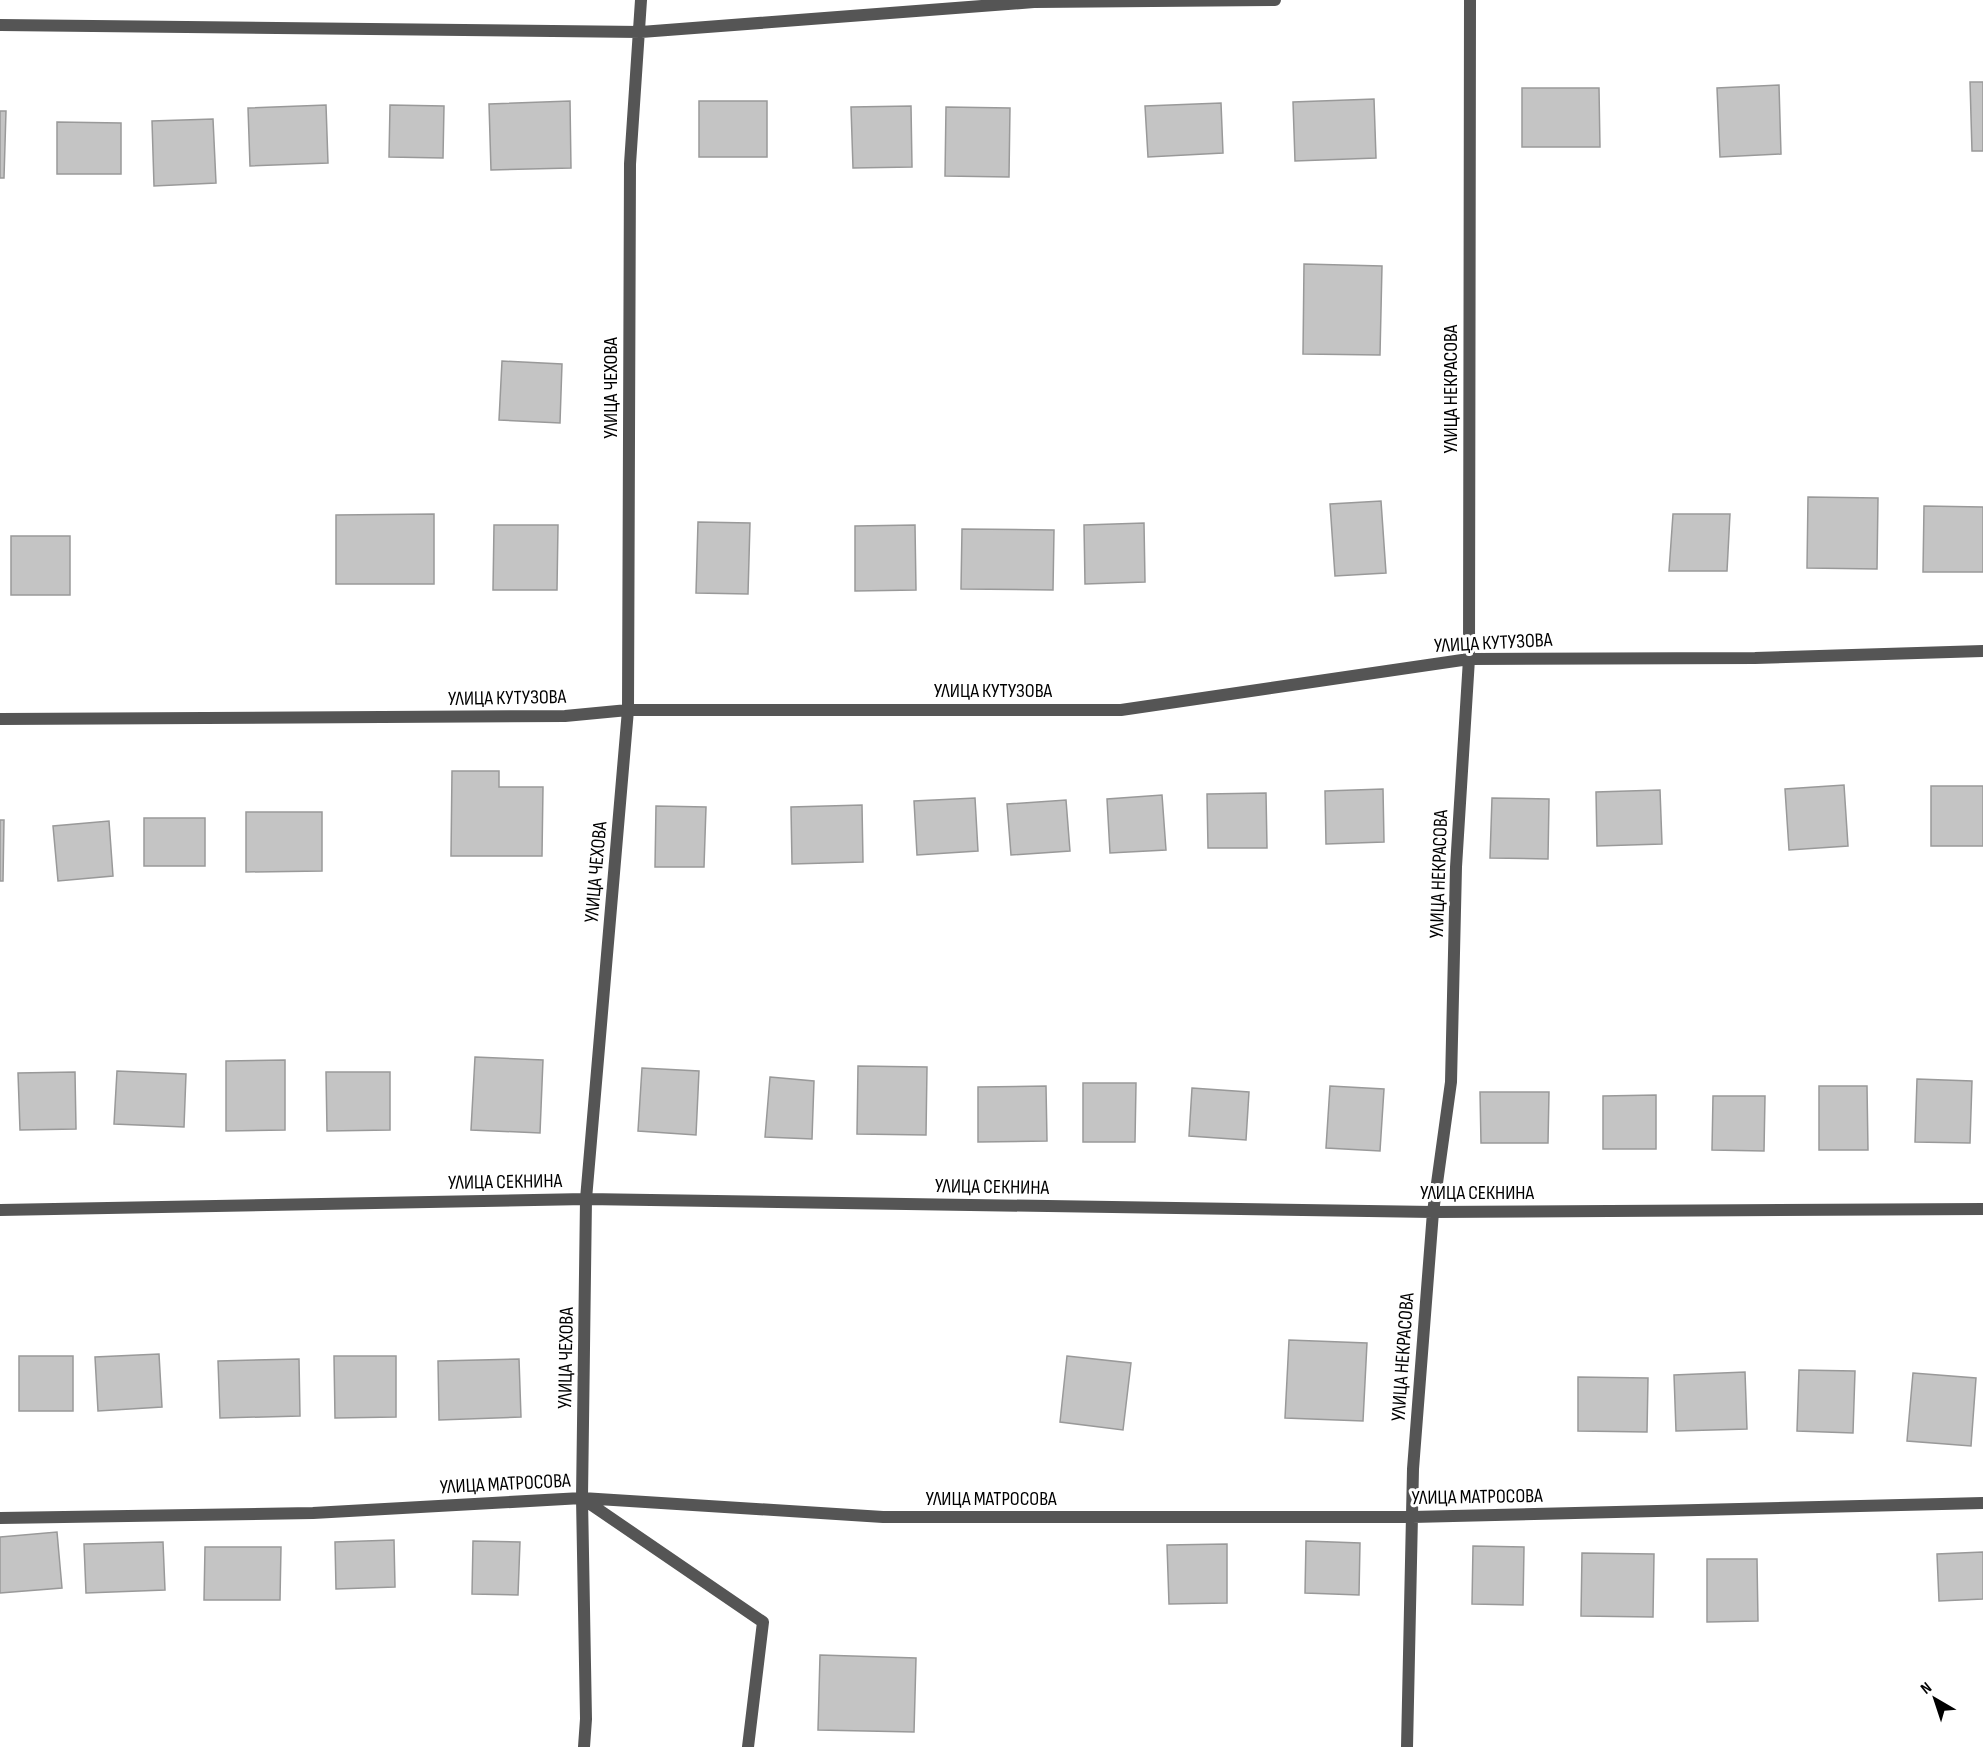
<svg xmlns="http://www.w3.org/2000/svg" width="1983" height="1747" font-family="'Sofia Sans Condensed',sans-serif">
  <rect width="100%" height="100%" fill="#fff"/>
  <!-- building -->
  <path fill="#c4c4c4" stroke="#999" stroke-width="1.5" d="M1970 82H1983V151H1972Z
    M1779 85 1781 154 1720 157 1717 88Z
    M1522 88H1599L1600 147H1522Z
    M1374 99 1376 158 1295 161 1293 102Z
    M570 101 571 168 491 170 489 104Z
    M699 101H767V157H699Z
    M1221 103 1223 153 1148 157 1145 106Z
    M326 105 328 163 250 166 248 108Z
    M390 105 444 106 443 158 389 157Z
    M911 106 912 167 853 168 851 107Z
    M946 107 1010 108 1009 177 945 176Z
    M0 111H6L4 178H0Z
    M213 119 216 183 154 186 152 121Z
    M57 122 121 123V174H57Z
    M1304 264 1382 266 1380 355 1303 354Z
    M502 361 562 364 560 423 499 420Z
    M1808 497 1878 498 1877 569 1807 568Z
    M1381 501 1386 573 1335 576 1330 504Z
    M1924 506 1983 507V572H1923Z
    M434 514V584H336V515Z
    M1673 514H1730L1727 571H1669Z
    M698 522 750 523 748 594 696 593Z
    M1144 523 1145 582 1085 584 1084 525Z
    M494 525H558L557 590H493Z
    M915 525 916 590 855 591V526Z
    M962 529 1054 530 1053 590 961 589Z
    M11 536H70V595H11Z
    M452 771H499V787H543L542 856H451Z
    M1844 785 1848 846 1789 850 1785 789Z
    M1931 786H1983V846H1931Z
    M1383 789 1384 842 1326 844 1325 791Z
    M1660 790 1662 844 1597 846 1596 792Z
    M1266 793 1267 848H1208L1207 794Z
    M1162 795 1166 850 1110 853 1107 799Z
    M975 798 978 851 917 855 914 801Z
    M1492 798 1549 799 1548 859 1490 858Z
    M1066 800 1070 851 1011 855 1007 804Z
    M862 805 863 862 792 864 791 807Z
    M656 806 706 807 704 867H655Z
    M246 812H322V871L246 872Z
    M144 818H205V866H144Z
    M0 820H4L3 881H0Z
    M109 821 113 876 58 881 53 826Z
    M475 1057 543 1060 540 1133 471 1130Z
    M285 1060V1130L226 1131V1061Z
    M858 1066 927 1067 926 1135 857 1134Z
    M642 1068 699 1071 696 1135 638 1131Z
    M117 1071 186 1074 184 1127 114 1124Z
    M75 1072 76 1129 20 1130 18 1073Z
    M326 1072H390V1130L327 1131Z
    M770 1077 814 1081 812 1139 765 1137Z
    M1917 1079 1972 1081 1970 1143 1915 1142Z
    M1083 1083H1136L1135 1142H1083Z
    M1046 1086 1047 1141 978 1142V1087Z
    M1330 1086 1384 1089 1380 1151 1326 1148Z
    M1819 1086H1867L1868 1150H1819Z
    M1192 1088 1249 1092 1246 1140 1189 1136Z
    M1480 1092H1549L1548 1143H1481Z
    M1656 1095V1149H1603V1096Z
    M1713 1096H1765L1764 1151 1712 1150Z
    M1289 1340 1367 1343 1363 1421 1285 1418Z
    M159 1354 162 1407 98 1411 95 1357Z
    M19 1356H73V1411H19Z
    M334 1356H396V1417L335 1418Z
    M1067 1356 1131 1363 1123 1430 1060 1422Z
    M299 1359 300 1416 220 1418 218 1361Z
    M519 1359 521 1417 439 1420 438 1361Z
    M1799 1370 1855 1371 1853 1433 1797 1431Z
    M1745 1372 1747 1429 1676 1431 1674 1375Z
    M1913 1373 1976 1378 1971 1446 1907 1441Z
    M1578 1377 1648 1378 1647 1432 1578 1431Z
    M57 1532 62 1588 0 1593V1537Z
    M394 1540 395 1587 336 1589 335 1542Z
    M473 1541 520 1542 518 1595 472 1594Z
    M1306 1541 1360 1543 1359 1595 1305 1593Z
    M163 1542 165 1590 86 1593 84 1544Z
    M1227 1544V1603L1169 1604 1167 1545Z
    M1473 1546 1524 1547 1523 1605 1472 1604Z
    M205 1547H281L280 1600H204Z
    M1983 1552V1599L1939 1601 1937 1554Z
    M1582 1553 1654 1554 1653 1617 1581 1616Z
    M1707 1559H1757L1758 1621 1707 1622Z
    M820 1655 916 1658 914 1732 818 1730Z"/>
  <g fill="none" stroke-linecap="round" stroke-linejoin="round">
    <!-- minor -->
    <path stroke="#555" stroke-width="12" d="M0 25 641 32 1034 2 1275 0
      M0 719 565 716 628 710H1121L1469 659 1755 658 1983 651
      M0 1210 586 1199 1433 1212 1983 1209
      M583 1499 763 1622 748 1747
      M0 1518 313 1513 582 1498 883 1517H1412L1983 1503
      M584 1747 586 1719 582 1498 586 1199 628 710 630 164 641 0
      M1407 1747 1413 1469 1433 1212 1451 1082 1456 867 1469 659 1470 0"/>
  </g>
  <g text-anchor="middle" stroke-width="6" stroke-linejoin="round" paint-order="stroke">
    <!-- street labels -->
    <g font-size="20" fill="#000" stroke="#fff">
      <text transform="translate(610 388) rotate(-90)" y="7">УЛИЦА ЧЕХОВА</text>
      <text transform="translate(1450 389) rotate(-90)" y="7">УЛИЦА НЕКРАСОВА</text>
      <text transform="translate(1493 642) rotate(-3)" y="7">УЛИЦА КУТУЗОВА</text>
      <text x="993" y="697">УЛИЦА КУТУЗОВА</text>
      <text transform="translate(507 697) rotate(-1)" y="7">УЛИЦА КУТУЗОВА</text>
      <text transform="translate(595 872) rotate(-85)" y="7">УЛИЦА ЧЕХОВА</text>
      <text transform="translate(1438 874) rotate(-88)" y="7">УЛИЦА НЕКРАСОВА</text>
      <text transform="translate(505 1181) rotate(-1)" y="7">УЛИЦА СЕКНИНА</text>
      <text transform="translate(992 1186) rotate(1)" y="7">УЛИЦА СЕКНИНА</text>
      <text x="1477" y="1199">УЛИЦА СЕКНИНА</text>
      <text transform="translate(1402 1357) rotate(-86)" y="7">УЛИЦА НЕКРАСОВА</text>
      <text transform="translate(565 1358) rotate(-89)" y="7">УЛИЦА ЧЕХОВА</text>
      <text transform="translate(505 1483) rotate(-3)" y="7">УЛИЦА МАТРОСОВА</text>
      <text transform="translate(1477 1496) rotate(-1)" y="7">УЛИЦА МАТРОСОВА</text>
      <text x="991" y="1505">УЛИЦА МАТРОСОВА</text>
    </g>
  </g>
  <!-- north arrow -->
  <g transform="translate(1935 1699) rotate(321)" stroke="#ffffff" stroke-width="4.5" paint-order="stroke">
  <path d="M0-4.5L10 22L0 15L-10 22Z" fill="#000000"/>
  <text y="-9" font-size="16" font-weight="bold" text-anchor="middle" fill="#000000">N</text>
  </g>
</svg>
